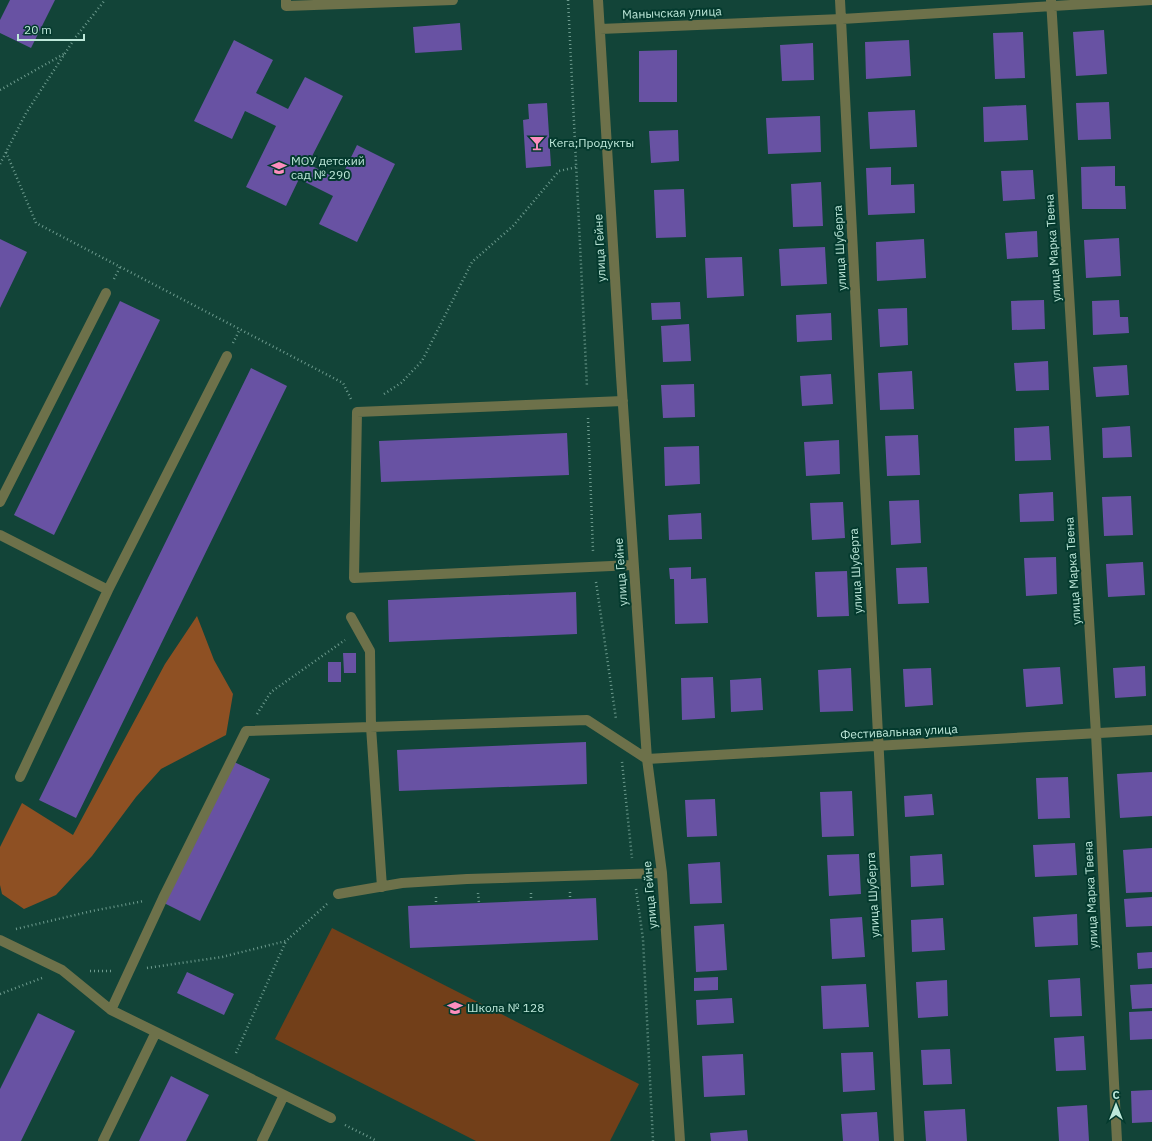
<svg xmlns="http://www.w3.org/2000/svg" width="1152" height="1141" font-family="'IBM Plex Sans',sans-serif">
  <rect width="100%" height="100%" fill="#124438"/>
  <!-- green -->
  <path fill="#723f19" d="M332 928 639 1084 610 1141H476L275 1039Z"/>
  <!-- forest -->
  <path fill="#8e5023" d="M197 616 214 660 233 694 226 735 161 769 136 797 92 856 56 895 24 909 2 894 0 885V847L22 803 73 835 165 664Z"/>
  <!-- building -->
  <path fill="#6852a3" d="M10 0H55L31 48 0 33V20Z
    M460 23 462 50 415 53 413 27Z
    M1104 30 1107 74 1076 76 1073 32Z
    M1023 32 1025 78 995 79 993 33Z
    M234 40 273 60 256 93 288 109 305 77 343 96 308 164 340 180 357 145 395 164 357 242 319 224 333 196 299 179 286 206 246 187 276 126 245 111 232 139 194 121Z
    M909 40 911 76 866 79 865 42Z
    M813 43 814 80 782 81 780 45Z
    M677 50V102H639V51Z
    M1109 102 1111 139 1078 140 1076 103Z
    M547 103 551 166 526 168 523 120 529 119 528 104Z
    M1026 105 1028 140 984 142 983 107Z
    M915 110 917 147 870 149 868 112Z
    M820 116 821 152 768 154 766 118Z
    M678 130 679 161 651 163 649 131Z
    M1115 166V186H1125L1126 209H1082L1081 167Z
    M891 167V185L914 184 915 213 868 215 866 168Z
    M1033 170 1035 199 1003 201 1001 171Z
    M821 182 823 226 793 227 791 184Z
    M684 189 686 237 656 238 654 190Z
    M1037 231 1038 257 1007 259 1005 233Z
    M1119 238 1121 276 1086 278 1084 240Z
    M0 239 27 252 0 308Z
    M924 239 926 278 877 281 876 242Z
    M825 247 827 284 781 286 779 249Z
    M742 257 744 296 707 298 705 258Z
    M1044 300 1045 329 1012 330 1011 301Z
    M1119 300 1120 317H1128L1129 333 1093 335 1092 301Z
    M120 301 160 320 54 535 14 515Z
    M680 302 681 319 652 320 651 303Z
    M907 308 908 345 880 347 878 309Z
    M831 313 832 340 797 342 796 315Z
    M689 324 691 361 663 362 661 326Z
    M1048 361 1049 390 1016 391 1014 363Z
    M1127 365 1129 395 1096 397 1093 367Z
    M251 368 287 386 76 818 39 800Z
    M912 371 914 409 880 410 878 373Z
    M831 374 833 404 802 406 800 376Z
    M694 384 695 417 663 418 661 385Z
    M1049 426 1051 460 1015 461 1014 428Z
    M1130 426 1132 457 1103 458 1102 428Z
    M567 433 569 475 381 482 379 441Z
    M918 435 920 475 887 476 885 436Z
    M839 440 840 474 806 476 804 442Z
    M699 446 700 484 665 486 664 447Z
    M1053 492 1054 521 1020 522 1019 494Z
    M1131 496 1133 535 1104 536 1102 497Z
    M919 500 921 543 891 545 889 501Z
    M843 502 845 538 812 540 810 503Z
    M701 513 702 539 669 540 668 515Z
    M1056 557 1057 594 1026 596 1024 558Z
    M1143 562 1145 595 1108 597 1106 564Z
    M691 567V579L706 578 708 623 675 624 674 579H670L669 568Z
    M927 567 929 603 898 604 896 568Z
    M847 571 849 616 817 617 815 572Z
    M576 592 577 634 389 642 388 600Z
    M343 653H356V673H344Z
    M328 662H341V682H328Z
    M1145 666 1146 696 1115 698 1113 668Z
    M1060 667 1063 704 1026 707 1023 669Z
    M851 668 853 711 820 712 818 670Z
    M931 668 933 705 905 707 903 669Z
    M713 677 715 718 682 720 681 678Z
    M761 678 763 710 731 712 730 680Z
    M586 742 587 784 399 791 397 750Z
    M232 761 270 779 200 921 162 902Z
    M1152 772V816L1120 818 1117 774Z
    M1068 777 1070 818 1038 819 1036 778Z
    M852 791 854 836 822 837 820 792Z
    M932 794 934 815 905 817 904 796Z
    M715 799 717 836 687 837 685 800Z
    M1075 843 1077 875 1035 877 1033 845Z
    M1152 848V892L1126 893 1123 850Z
    M859 854 861 894 829 896 827 855Z
    M942 854 944 885 911 887 910 856Z
    M720 862 722 903 690 904 688 864Z
    M1152 897V926L1126 927 1124 899Z
    M596 898 598 940 410 948 408 906Z
    M1077 914 1078 945 1035 947 1033 917Z
    M862 917 865 957 832 959 830 919Z
    M943 918 945 950 912 952 911 920Z
    M724 924 727 970 696 972 694 926Z
    M1152 952V968L1138 969 1137 953Z
    M187 972 234 994 224 1015 177 993Z
    M718 977V990L694 991V978Z
    M1080 978 1082 1016 1050 1017 1048 980Z
    M947 980 948 1016 918 1018 916 982Z
    M866 984 869 1027 823 1029 821 986Z
    M1152 984V1008L1132 1009 1130 985Z
    M732 998 734 1023 697 1025 696 1000Z
    M1152 1011V1039L1130 1040 1129 1012Z
    M38 1013 75 1031 21 1141H0V1089Z
    M1084 1036 1086 1070 1056 1071 1054 1038Z
    M950 1049 952 1084 923 1085 921 1050Z
    M873 1052 875 1090 843 1092 841 1053Z
    M743 1054 745 1095 704 1097 702 1056Z
    M171 1076 209 1095 186 1141H139Z
    M1152 1090V1122L1132 1123 1131 1091Z
    M1087 1105 1089 1141H1059L1057 1107Z
    M965 1109 967 1141H926L924 1111Z
    M877 1112 879 1141H843L841 1114Z
    M747 1130 748 1141H711L710 1133Z"/>
  <g fill="none" stroke-linecap="round" stroke-linejoin="round">
    <!-- path -->
    <path stroke="#6d9b8e" stroke-width="2.5" stroke-dasharray="1 3" stroke-linecap="butt" d="M568 0 587 387
      M0 90 64 54
      M6 152 36 223 343 383 351 399
      M0 164 26 113 75 38 105 0
      M114 279 120 267
      M233 343 240 329
      M384 394 401 383 422 361 472 262 513 226 559 171 577 167
      M588 418 593 551
      M596 582 616 719
      M257 714 271 692 345 640
      M622 762 632 858
      M636 889 643 939 653 1141
      M570 892V899
      M478 893 479 903
      M531 893V901
      M436 897V905
      M16 929 92 911 144 901
      M147 968 222 957 286 941 327 904
      M90 971H111
      M0 994 42 978
      M236 1053 286 941
      M345 1125 377 1141"/>
    <!-- minor -->
    <path stroke="#6d714a" stroke-width="10" d="M286 0V6L453 0
      M598 0 621 376 647 759 662 873 680 1141
      M840 0 899 1141
      M1051 0 1096 734 1117 1141
      M600 29 842 19 1152 0
      M623 401 357 412 354 578 633 565
      M0 502 106 293
      M0 535 108 590 227 356
      M351 617 370 651 371 727 382 887
      M20 777 108 590
      M338 894 402 883 467 879 662 873
      M0 940 62 970 111 1010 331 1118
      M111 1010 163 898 246 731 587 720 647 759 1152 730
      M103 1141 156 1032
      M262 1141 284 1095"/>
  </g>
  <!-- icons -->
  <defs>
    <g id="bar-bare" transform="scale(1.2)"><path d="M-6-5H6L.8 .8V4.5H3.5V6h-7V4.5H-.8V.8Z" fill="#fd8ebe" stroke="#043a2e" stroke-width="2.5" paint-order="stroke"/></g>
    <g id="school-bare" transform="scale(1.2)"><path d="M0-5L7-2L0 1L-7-2ZM-4 1L0 2.5L4 1V4Q0 6-4 4Z" fill="#fd8ebe" stroke="#043a2e" stroke-width="2.5" paint-order="stroke"/></g>
  </defs>
  <g fill-rule="evenodd">
    <use href="#bar-bare" x="537" y="143"/>
    <use href="#school-bare" x="279" y="168"/>
    <use href="#school-bare" x="455" y="1008"/>
  </g>
  <g text-anchor="middle" stroke-width="4" stroke-linejoin="round" paint-order="stroke">
    <!-- street labels -->
    <g font-size="12" fill="#bee8da" stroke="#043a2e">
      <text transform="translate(672 13) rotate(-2)" y="4">Манычская улица</text>
      <text transform="translate(600 248) rotate(-93)" y="4">улица Гейне</text>
      <text transform="translate(840 248) rotate(-93)" y="4">улица Шуберта</text>
      <text transform="translate(1053 248) rotate(-94)" y="4">улица Марка Твена</text>
      <text transform="translate(856 571) rotate(-93)" y="4">улица Шуберта</text>
      <text transform="translate(1073 571) rotate(-94)" y="4">улица Марка Твена</text>
      <text transform="translate(621 572) rotate(-94)" y="4">улица Гейне</text>
      <text transform="translate(899 732) rotate(-3)" y="4">Фестивальная улица</text>
      <text transform="translate(650 895) rotate(-95)" y="4">улица Гейне</text>
      <text transform="translate(873 895) rotate(-93)" y="4">улица Шуберта</text>
      <text transform="translate(1091 895) rotate(-93)" y="4">улица Марка Твена</text>
    </g>
    <!-- poi labels -->
    <g font-size="12" fill="#bee8da" stroke="#043a2e" text-anchor="start">
      <text x="549" y="147">Кега;Продукты</text>
      <text x="291" y="165">МОУ детский<tspan x="291" dy="14">сад № 290</tspan></text>
      <text x="467" y="1012">Школа № 128</text>
    </g>
  </g>
  <!-- north arrow -->
  <g transform="translate(1116 1105)" stroke="#043a2e" stroke-width="3" paint-order="stroke">
  <path d="M0-3L7 15L0 10L-7 15Z" fill="#bee8da"/>
  <text y="-6" font-size="11" font-weight="bold" text-anchor="middle" fill="#bee8da">С</text>
  </g>
  <!-- scale -->
  <path d="M18 34v6h66v-6" fill="none" stroke="#bee8da" stroke-width="2"/>
  <text x="24" y="34" font-size="12" fill="#bee8da" stroke="#043a2e" stroke-width="3" paint-order="stroke">20 m</text>
</svg>
